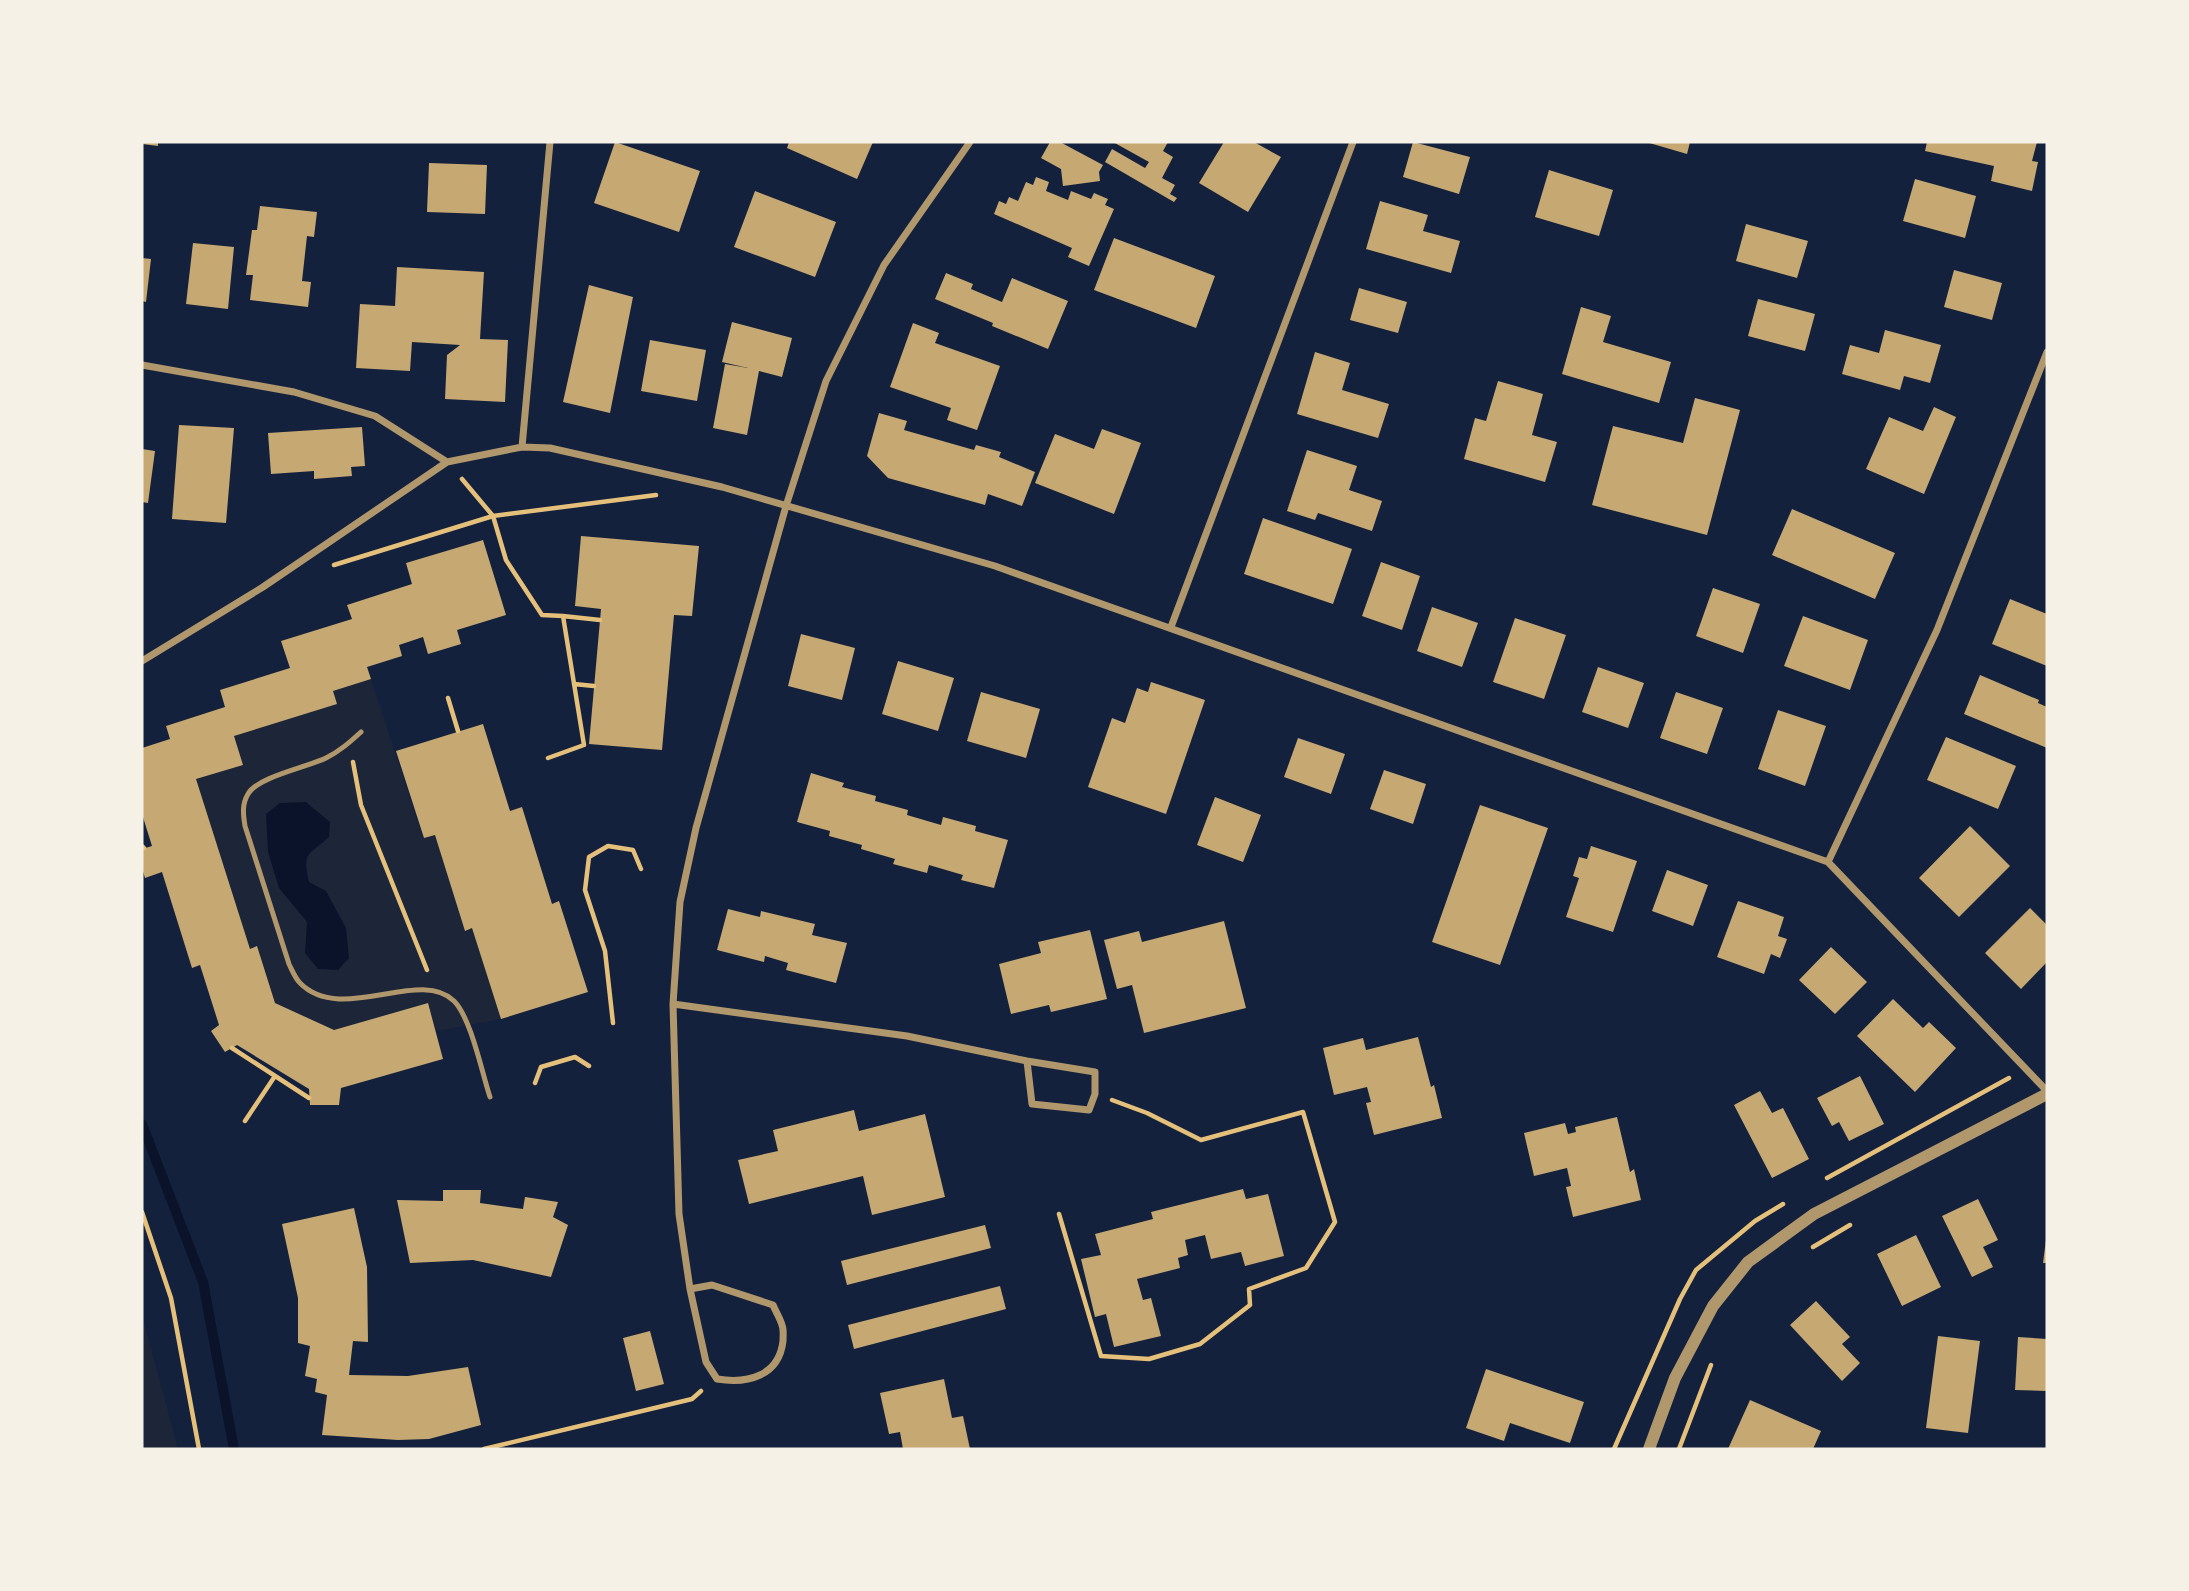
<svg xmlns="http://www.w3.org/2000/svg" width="2189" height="1591" font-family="'PT Sans',sans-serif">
  <rect width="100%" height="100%" fill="#14213d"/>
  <!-- green -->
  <path fill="#1d2539" d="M371 679 423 838 435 835 465 930 472 928 501 1019 436 1031 427 1003 334 1030 275 1003 256 946 250 949 196 779 243 765 234 736 333 691Z
    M142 1315 178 1449H142Z"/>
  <!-- water -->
  <path fill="#0b132b" d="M306 802 330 822 329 837C309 856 302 850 309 882L326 891 346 928 349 958 338 970 318 969 305 953 307 922 279 888 268 852 266 814 280 803Z"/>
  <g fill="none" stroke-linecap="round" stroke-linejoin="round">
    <!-- stream -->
    <path stroke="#0b132b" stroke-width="10" d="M142 1124 203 1282 234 1449"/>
  </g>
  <!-- building -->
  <path fill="#c6a872" d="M142 142H158V146L142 144Z
    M615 142 700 171 679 232 594 203Z
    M789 142H873L857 179 787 148Z
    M1050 142H1060L1103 165 1099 172 1100 181 1063 186 1061 169 1041 158Z
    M1113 142H1168L1163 151 1173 157 1162 178 1175 185 1170 194 1177 198 1174 202 1105 162 1112 149 1145 168 1149 162Z
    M1224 142H1254L1281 157 1248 212 1199 183Z
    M1413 142 1470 157 1459 194 1403 177Z
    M1646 142H1690L1687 154Z
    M1927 142H2037L2032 161 2038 162 2032 191 1991 181 1994 166 1925 151Z
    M429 163 487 165 485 214 427 212Z
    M1549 170 1613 190 1599 236 1535 217Z
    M1036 177 1049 182 1046 191 1068 200 1071 191 1091 199 1094 193 1108 199 1105 205 1114 209 1089 266 1068 257 1072 248 994 214 999 201 1006 204 1009 197 1018 201 1026 182 1033 185Z
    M1915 179 1976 196 1965 238 1903 221Z
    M755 191 836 222 815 277 734 247Z
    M1380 201 1428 215 1423 231 1460 241 1451 273 1366 249Z
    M260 206 317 212 314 237 307 236 302 281 311 282 308 307 250 300 253 275H246L252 230H257Z
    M1746 224 1808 241 1797 278 1736 261Z
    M1114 238 1215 276 1196 328 1094 290Z
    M193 243 234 247 228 309 186 304Z
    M142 258 151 259 146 302 142 301Z
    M397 267 484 272 480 339 508 340 505 402 445 399 447 355 460 345 412 342 410 371 356 368 360 304 395 306Z
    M1954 270 2002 283 1992 320 1944 307Z
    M946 273 973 284 971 289 1002 302 1012 278 1068 301 1048 349 992 326 993 323 935 299Z
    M589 285 633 297 610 413 563 402Z
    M1359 288 1407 302 1398 333 1350 320Z
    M1758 299 1815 314 1805 351 1748 336Z
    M1581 307 1611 316 1603 342 1671 362 1659 403 1562 374Z
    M732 322 792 338 782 377 759 371 747 435 713 428 725 364 748 368 722 362Z
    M913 323 939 333 935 343 1000 366 977 430 947 420 951 408 890 387Z
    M1885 330 1941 345 1930 383 1904 376 1900 390 1842 374 1850 345 1879 353Z
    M650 340 706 350 697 401 641 391Z
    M1315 352 1350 363 1342 390 1389 404 1378 438 1297 414Z
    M1498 381 1543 394 1532 435 1557 442 1545 482 1464 459 1475 418 1486 421Z
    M1695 398 1740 410 1707 535 1592 505 1613 426 1683 443Z
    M1934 407 1956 417 1924 494 1866 469 1889 417 1923 431Z
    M879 413 907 421 904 430 974 450 976 445 1001 452 999 457 1035 472 1022 506 988 494 985 505 888 478 867 456Z
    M179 425 234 428 226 523 172 519Z
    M362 427 365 466 351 467 352 476 314 479V471L271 474 268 433Z
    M1102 429 1141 443 1114 514 1035 483 1055 434 1094 449Z
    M142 449 155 451 148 503 142 502Z
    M1307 450 1357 466 1349 490 1382 501 1372 531 1318 513 1315 520 1287 511Z
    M1792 509 1895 553 1875 599 1772 555Z
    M1263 518 1352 549 1333 604 1244 574Z
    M581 536 699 546 692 616 674 615 662 750 589 744 601 609 575 606Z
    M483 540 506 615 457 630 461 644 428 654 423 637 399 645 402 656 367 667 371 679 333 691 337 704 234 736 243 765 196 779 250 949 257 946 275 1003 334 1030 428 1003 443 1059 341 1088 339 1105H310L309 1089 237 1045 225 1052 211 1031 219 1025 200 965 192 968 162 872 145 878 142 868V849L152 846 142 814V748L170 739 166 726 225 707 220 690 290 668 281 641 352 619 347 605 412 584 406 563Z
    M1381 562 1420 576 1402 630 1362 616Z
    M1713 588 1760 604 1743 653 1696 636Z
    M2010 599 2047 614V666L1992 644Z
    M1432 607 1478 623 1462 667 1417 651Z
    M1803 616 1868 640 1850 690 1784 666Z
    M1515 618 1566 635 1544 699 1493 682Z
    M801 634 855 648 842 700 788 686Z
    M898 661 954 678 938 731 882 714Z
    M1598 667 1644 683 1628 728 1582 712Z
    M1980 675 2039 700 2038 703 2047 707V748L1964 714Z
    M1151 682 1205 700 1166 814 1088 787 1112 718 1125 723 1137 688 1148 692Z
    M981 692 1040 709 1026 758 967 741Z
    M1676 692 1723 708 1707 754 1660 738Z
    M1778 710 1826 726 1805 786 1758 769Z
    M483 724 510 811 522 807 552 904 559 901 588 992 501 1019 472 928 465 931 435 835 424 838 396 751Z
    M1946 737 2016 766 1998 809 1927 780Z
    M1298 738 1345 754 1331 794 1284 777Z
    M1384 770 1426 784 1413 824 1370 809Z
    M811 773 844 783 842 787 876 796 875 801 908 810 907 815 941 825 943 817 976 826 975 831 1008 840 994 888 961 880 963 875 929 865 927 873 893 864 895 859 861 849 862 845 829 836 830 831 797 822Z
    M1215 797 1261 815 1243 862 1197 845Z
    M1480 805 1548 828 1500 965 1432 942Z
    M1970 826 2010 866 1959 917 1919 878Z
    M1591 846 1637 861 1613 932 1566 917 1579 878 1573 876 1579 857 1587 859Z
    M1667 870 1708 885 1693 926 1652 911Z
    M1738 901 1784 917 1778 936 1787 939 1780 958 1771 954 1764 974 1717 957Z
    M2030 908 2047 925V962L2021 989 1985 953Z
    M728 909 760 917 761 911 815 924 812 935 847 943 836 983 786 970 788 963 765 956 764 962 717 950Z
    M1224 921 1246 1008 1144 1033 1132 985 1117 989 1104 940 1139 931 1142 942Z
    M1090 930 1107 999 1051 1012 1049 1005 1011 1014 999 964 1041 953 1038 942Z
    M1831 947 1867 982 1835 1014 1799 980Z
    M1893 999 1923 1028 1929 1022 1956 1048 1915 1092 1857 1036Z
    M1418 1037 1431 1087 1434 1085 1442 1118 1374 1135 1366 1103 1371 1102 1367 1087 1334 1095 1323 1048 1363 1038 1366 1050Z
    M1860 1076 1884 1124 1849 1141 1839 1122 1832 1126 1817 1098Z
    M1760 1091 1772 1113 1783 1108 1809 1159 1772 1178 1734 1105Z
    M854 1110 859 1131 925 1114 945 1197 872 1215 863 1176 749 1204 738 1160 778 1151 773 1130Z
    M1617 1117 1630 1172 1634 1169 1641 1200 1573 1217 1566 1187 1571 1186 1567 1168 1534 1176 1524 1133 1565 1123 1568 1134 1576 1132 1575 1127Z
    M1243 1189 1246 1199 1268 1194 1284 1256 1245 1266 1241 1252 1211 1259 1205 1235 1185 1240 1188 1255 1178 1258 1180 1268 1137 1279 1143 1300 1151 1298 1161 1336 1114 1347 1106 1314 1095 1317 1081 1259 1101 1255 1095 1234 1153 1219 1151 1212Z
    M443 1190H481L480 1203 523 1209 525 1197 558 1202 553 1217 568 1225 551 1277 473 1260 410 1263 397 1200 443 1201Z
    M1978 1199 1998 1240 1983 1247 1993 1267 1972 1277 1942 1216Z
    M354 1208 367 1267 368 1342 353 1341 349 1375 408 1376 468 1367 481 1425 429 1439 398 1440 322 1435 327 1395 315 1392 317 1379 305 1376 310 1346 298 1343V1298L282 1224Z
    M985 1225 991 1248 847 1285 841 1261Z
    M1916 1235 1941 1287 1902 1306 1877 1254Z
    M2046 1240H2047V1263H2043Z
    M1000 1286 1006 1309 854 1349 848 1325Z
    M1816 1301 1850 1337 1842 1344 1860 1363 1842 1381 1790 1325Z
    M650 1331 664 1384 636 1391 623 1338Z
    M1938 1336 1980 1341 1968 1433 1926 1428Z
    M2018 1337 2047 1339V1391L2015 1390Z
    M1486 1369 1584 1402 1570 1443 1510 1423 1504 1441 1466 1428Z
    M944 1379 952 1418 963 1416 970 1449H903L900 1432 889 1434 880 1393Z
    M1750 1400 1821 1431 1813 1449H1728Z"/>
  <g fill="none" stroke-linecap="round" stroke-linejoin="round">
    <!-- path -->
    <path stroke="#e5c07b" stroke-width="4.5" d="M462 479 493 516 506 560 542 615 563 616 584 745 548 758
      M334 565 493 516 656 495
      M563 616 600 620
      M574 684 594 686
      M448 698 458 731
      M353 762 361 805 427 970
      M142 846 144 848
      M613 1023 605 951 585 890 589 857 608 846 633 850 641 869
      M232 1048 309 1098
      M535 1083 541 1067 575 1057 589 1066
      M245 1121 275 1076
      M1827 1178 2009 1078
      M142 1212 171 1298 199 1449
      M1059 1214 1101 1356 1149 1359 1200 1344 1250 1305 1249 1289 1306 1268 1335 1222 1303 1112 1201 1140 1147 1113 1112 1100
      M1813 1247 1850 1225
      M484 1449 692 1399 701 1391
      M1614 1449 1680 1299 1696 1270 1755 1221 1783 1204
      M1679 1449 1711 1365"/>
    <!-- service -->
    <path stroke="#b1986c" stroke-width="5" d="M361 732C350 742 340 751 326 758 308 767 257 777 248 794 242 804 243 814 245 826L289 964C292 970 295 978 300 983 341 1025 420 967 454 1001 471 1018 482 1073 490 1097"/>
    <!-- minor -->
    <path stroke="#b1986c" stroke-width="7" d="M142 365 294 392 375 416 447 462
      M522 447 550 142
      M1171 627 1353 142
      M142 661 263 587 447 462 522 447 550 448 722 487 995 566 1828 862 2047 1091
      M1828 862 1937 630 2047 352
      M673 1004 907 1036 1027 1061 1095 1072V1094L1089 1110 1032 1104 1027 1061
      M690 1289 712 1285 773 1305C776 1312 780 1318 782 1325 784 1330 783 1336 783 1341 779 1376 748 1384 717 1379L706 1362 690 1289 679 1214 673 1004 680 902 696 828 786 506 826 381 884 265 970 142"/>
    <!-- tertiary -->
    <path stroke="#b1986c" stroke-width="12" d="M1649 1449 1675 1378 1713 1306 1748 1262 1814 1214 2047 1094"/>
  </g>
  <!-- border -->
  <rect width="2189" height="1591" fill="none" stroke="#f6f1e7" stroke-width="287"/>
</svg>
